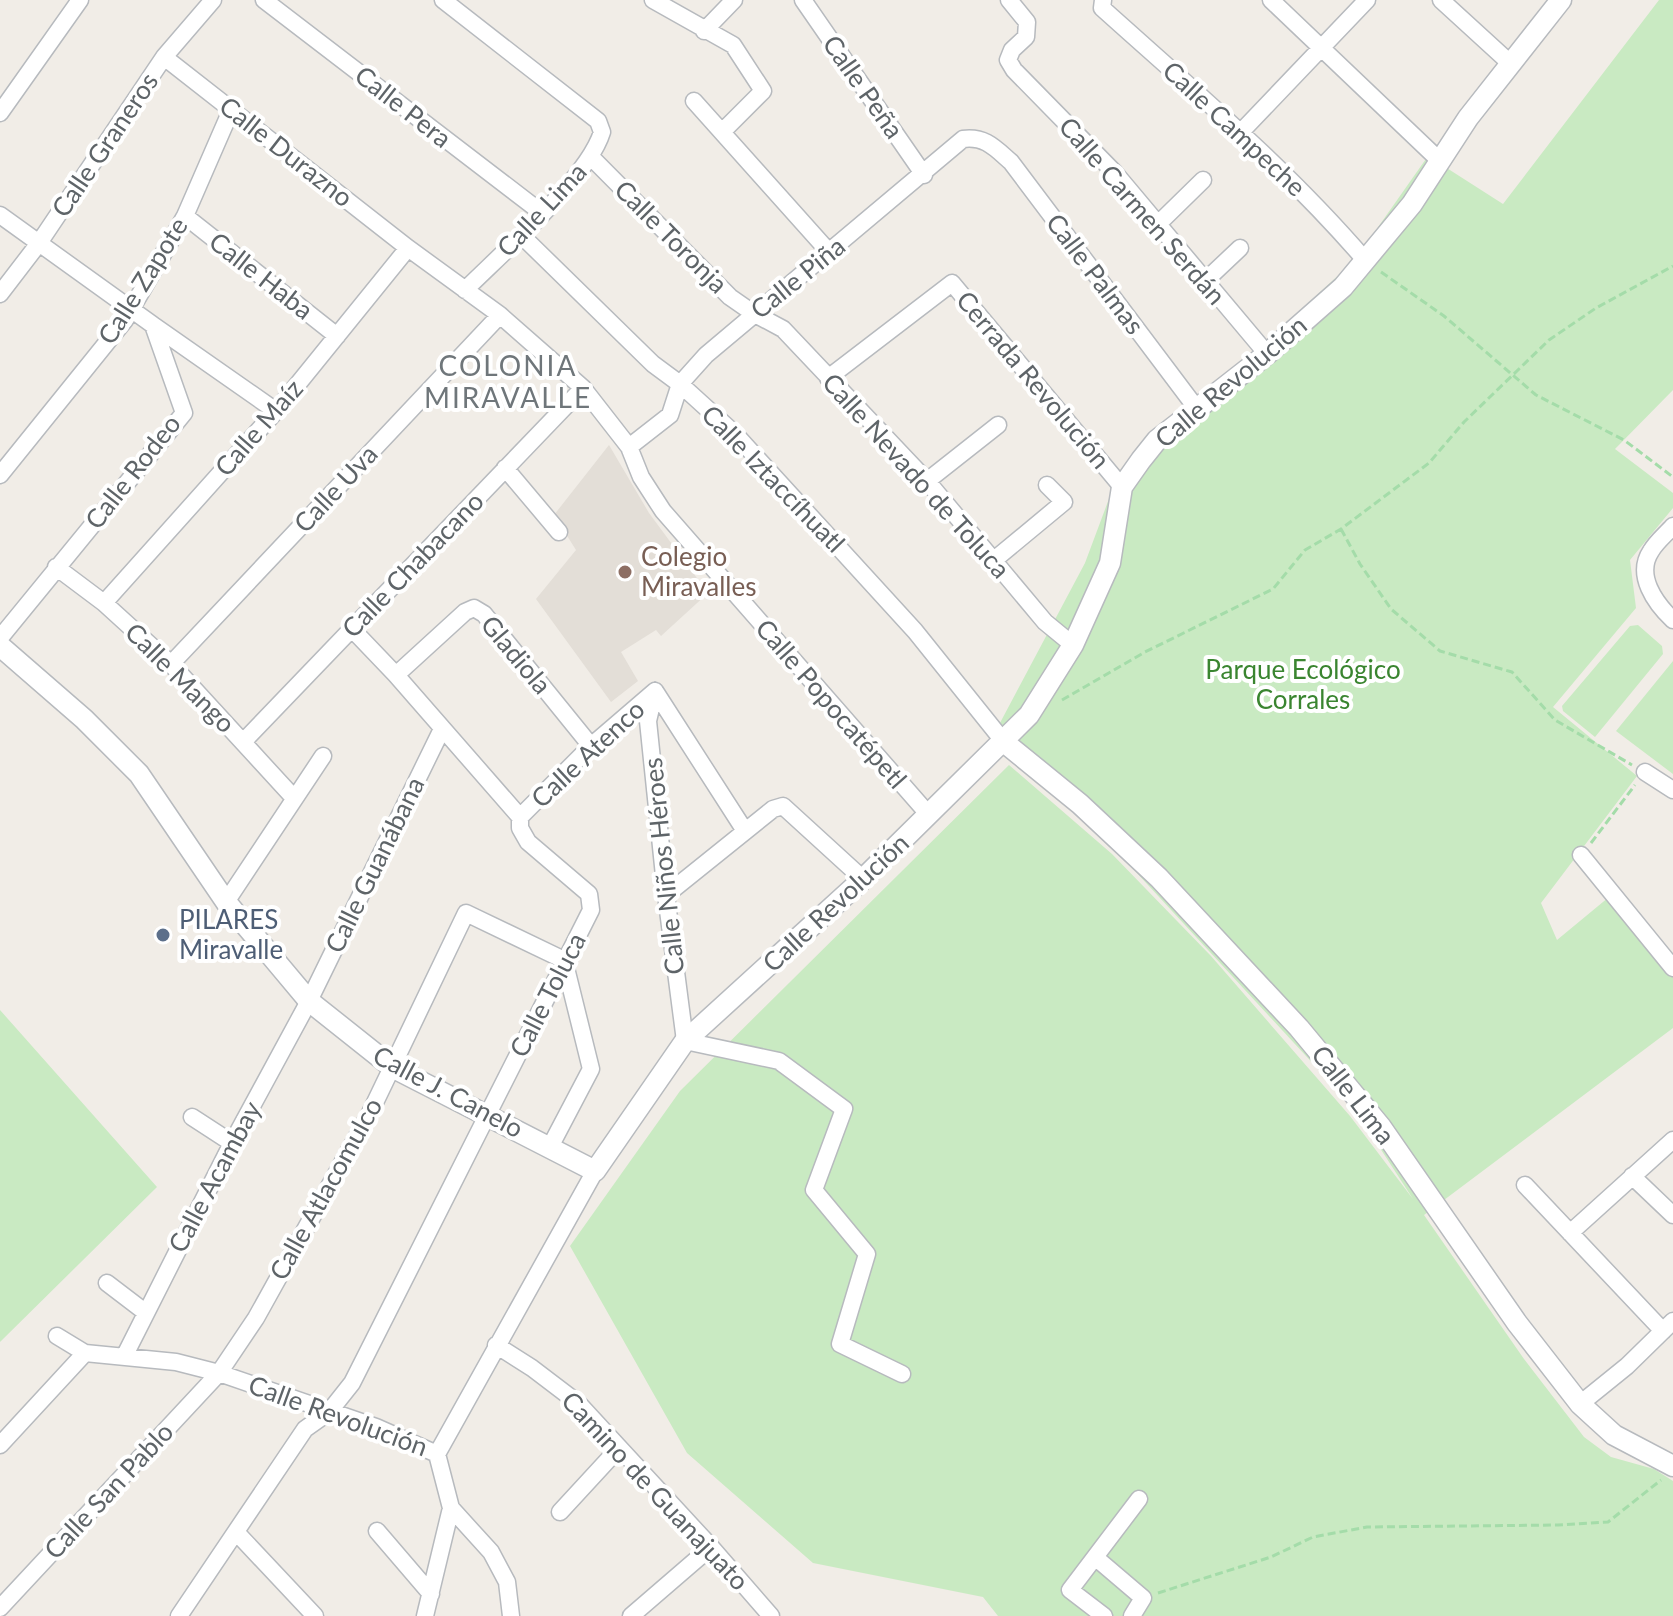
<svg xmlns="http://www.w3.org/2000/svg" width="1673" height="1616" font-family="Lato,sans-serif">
  <rect width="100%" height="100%" fill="#f1ede7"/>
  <!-- education -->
  <path fill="#e3ded7" d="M609 445 649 513 708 593 661 636 656 630 621 652 638 681 611 702 536 599 576 550 554 515Z"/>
  <!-- green -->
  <path fill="#c9eac2" d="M1659 0H1673V390L1615 449 1673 493V508L1630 560 1636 608 1553 707 1637 776 1541 903 1557 940 1609 897 1673 977V1028L1424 1215 1524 1359 1584 1437 1611 1457 1654 1469 1673 1481V1616H998L983 1597 813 1563 687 1453 570 1246 680 1091 1009 765 1112 854 1211 956 1350 1116 1413 1199 1354 1108 1087 819 992 738 1085 563 1116 480 1355 260 1428 156 1503 204Z
    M1638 625 1662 646 1663 654 1595 737 1563 711 1562 706 1630 626Z
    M1673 661V774L1616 731Z
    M0 1010 157 1187 0 1342Z"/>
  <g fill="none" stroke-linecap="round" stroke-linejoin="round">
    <!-- minor casing -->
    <g stroke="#b7babe" stroke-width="19">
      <path id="minor" d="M264 0 542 213
        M443 0 598 121 602 132C588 178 501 254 465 290
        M653 0 733 45 763 91 722 132
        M803 0 924 175
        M1009 0 1027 22 1026 37 1012 50 1008 60 1014 70 1115 173 1267 354
        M1103 0 1102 8C1192 89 1286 168 1365 260
        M1271 0 1439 160
        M1441 0 1511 64
        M704 31 734 0
        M164 57 408 248 500 315 583 388 629 447 641 477 663 511 929 815
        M694 101 830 253
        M0 113 80 0
        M1240 133 1367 0
        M591 157 730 297 753 313 783 329 927 481 1045 622 1073 645
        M0 215 153 325 184 413 0 638
        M185 216 337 336
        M1157 225 1203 180
        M521 235 653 364 680 384 735 434 915 631 1004 742
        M1204 282 1240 248
        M0 294 39 243 164 57 213 0
        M153 325 276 411
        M828 378 952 283 1122 487
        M629 447 670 415 680 384 706 355 963 139C985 136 995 148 1011 162L1197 409
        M505 468 559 532
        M0 475 125 320 185 216 232 108
        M927 481 998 425
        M1673 526C1666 534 1656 542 1651 551 1635 575 1655 603 1673 620
        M994 560 1064 502 1047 485
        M56 567 104 603 171 664 294 798
        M104 603 276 411 408 248
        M171 664 500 315
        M396 675 465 612 474 608 484 614 591 746
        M655 691 648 721 666 895 685 1041 779 1061 844 1109 814 1190 867 1254 840 1344 902 1374
        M655 691 745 831
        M243 742 583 388
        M1645 772 1673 790
        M520 817 591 746 655 691
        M1581 855 1673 968
        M666 895 773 809 783 806 863 879
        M226 902 323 756
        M192 1117 232 1143
        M550 1147 591 1069 564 960
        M1632 1176 1673 1215
        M1525 1185 1663 1331
        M1570 1233 1673 1140
        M107 1283 145 1312
        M57 1336 85 1353
        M496 1345 532 1368 578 1403 711 1547 771 1616
        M125 1355 232 1143 309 1001 442 729
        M1580 1404 1627 1366 1673 1321
        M0 1445 85 1353 176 1362 219 1373 376 1427 437 1454 595 1171
        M451 1508 491 1552 507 1582 511 1616
        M560 1512 619 1448
        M377 1531 431 1594
        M236 1532 315 1616
        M1096 1558 1143 1598 1132 1616
        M0 1608 219 1373 256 1318 370 1113 466 913 564 960
        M179 1616 305 1429 329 1412 352 1383 591 910 589 894 528 842 520 828V817L396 675 352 629
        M425 1616 451 1508 437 1454
        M631 1616 711 1547
        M1104 1616 1070 1590 1139 1499"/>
    </g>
    <!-- tertiary casing -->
    <g stroke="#b7babe" stroke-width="23">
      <path id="tertiary" d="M0 646 84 719 139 774 226 902 309 1001 392 1067 595 1171 685 1041 863 879 1029 715 1073 645 1110 563 1122 487 1141 460 1157 440 1267 354 1343 287 1412 204 1468 118 1561 0
        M1004 742 1080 804 1159 878 1299 1028 1381 1127 1517 1323 1580 1404 1614 1435 1673 1466"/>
    </g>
    <!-- path -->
    <path stroke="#a4dca9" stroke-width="3" stroke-dasharray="8 4" stroke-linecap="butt" d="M1381 272 1444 316 1536 395 1624 440 1673 477
      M1341 529 1360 564 1391 609 1440 651 1512 672 1555 720 1632 765
      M1062 700 1145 652 1273 589 1305 550 1341 529 1429 463 1464 422 1549 340 1596 308 1673 266
      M1591 843 1635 785
      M1158 1593 1271 1557 1313 1537 1367 1527 1558 1525 1608 1522 1661 1480"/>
    <!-- minor -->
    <use href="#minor" stroke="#fff" stroke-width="16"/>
    <!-- tertiary -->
    <use href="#tertiary" stroke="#fff" stroke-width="20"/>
  </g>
  <!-- markers -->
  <circle fill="#8d6e63" stroke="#fff" stroke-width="3" cx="625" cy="572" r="8"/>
  <circle fill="#5c6f8a" stroke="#fff" stroke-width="3" cx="163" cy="935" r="8"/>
  <g text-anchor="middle" stroke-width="8" stroke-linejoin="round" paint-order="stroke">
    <!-- street labels -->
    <g font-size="26" fill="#5e6468" stroke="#fff">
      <text transform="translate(863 87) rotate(55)" y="9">Calle Peña</text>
      <text transform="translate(403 107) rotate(38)" y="9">Calle Pera</text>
      <text transform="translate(1234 129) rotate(43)" y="9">Calle Campeche</text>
      <text transform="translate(105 145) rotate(-56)" y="9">Calle Graneros</text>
      <text transform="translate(286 152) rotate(38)" y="9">Calle Durazno</text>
      <text transform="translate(542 210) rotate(-47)" y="9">Calle Lima</text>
      <text transform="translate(1142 211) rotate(49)" y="9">Calle Carmen Serdán</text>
      <text transform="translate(671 237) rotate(45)" y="9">Calle Toronja</text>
      <text transform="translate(1095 274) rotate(53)" y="9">Calle Palmas</text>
      <text transform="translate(261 276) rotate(38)" y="9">Calle Haba</text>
      <text transform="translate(798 278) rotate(-39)" y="9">Calle Piña</text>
      <text transform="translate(143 281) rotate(-58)" y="9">Calle Zapote</text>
      <text transform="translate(1033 380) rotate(50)" y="9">Cerrada Revolución</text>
      <text transform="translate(1231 382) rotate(-40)" y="9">Calle Revolución</text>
      <text transform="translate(259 428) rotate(-49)" y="9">Calle Maíz</text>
      <text transform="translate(133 472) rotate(-52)" y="9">Calle Rodeo</text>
      <text transform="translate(916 476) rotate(48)" y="9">Calle Nevado de Toluca</text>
      <text transform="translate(773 479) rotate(46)" y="9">Calle Iztaccíhuatl</text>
      <text transform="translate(336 489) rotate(-47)" y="9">Calle Uva</text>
      <text transform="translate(413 565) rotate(-46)" y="9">Calle Chabacano</text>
      <text transform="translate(516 655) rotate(50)" y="9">Gladiola</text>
      <text transform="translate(180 678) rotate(45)" y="9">Calle Mango</text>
      <text transform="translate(831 704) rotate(49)" y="9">Calle Popocatépetl</text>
      <text transform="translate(588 754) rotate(-43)" y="9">Calle Atenco</text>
      <text transform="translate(375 865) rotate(-64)" y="9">Calle Guanábana</text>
      <text transform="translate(664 866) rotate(-96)" y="9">Calle Niños Héroes</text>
      <text transform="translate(836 903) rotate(-43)" y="9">Calle Revolución</text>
      <text transform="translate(548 995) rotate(-63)" y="9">Calle Toluca</text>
      <text transform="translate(448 1092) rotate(28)" y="9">Calle J. Canelo</text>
      <text transform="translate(1353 1095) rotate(52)" y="9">Calle Lima</text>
      <text transform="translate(215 1177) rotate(-62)" y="9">Calle Acambay</text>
      <text transform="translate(326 1189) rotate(-61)" y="9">Calle Atlacomulco</text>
      <text transform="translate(338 1416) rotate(20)" y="9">Calle Revolución</text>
      <text transform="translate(109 1491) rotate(-47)" y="9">Calle San Pablo</text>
      <text transform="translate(655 1491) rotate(47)" y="9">Camino de Guanajuato</text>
    </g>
    <!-- education labels -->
    <g font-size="26" fill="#785e54" stroke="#fff" text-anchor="start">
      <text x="641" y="566">Colegio<tspan x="641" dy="30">Miravalles</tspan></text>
    </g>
    <!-- park labels -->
    <g font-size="26" fill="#3a8530" stroke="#fff">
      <text x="1303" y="679">Parque Ecológico<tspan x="1303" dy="30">Corrales</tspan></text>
    </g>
    <!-- service labels -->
    <g font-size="26" fill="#4e5e75" stroke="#fff" text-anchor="start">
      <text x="179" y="929">PILARES<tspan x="179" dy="30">Miravalle</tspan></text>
    </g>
    <!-- neighbourhood labels -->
    <g font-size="28" letter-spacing="2" fill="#6f767a" stroke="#fff">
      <text x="508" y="376">COLONIA<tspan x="508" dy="32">MIRAVALLE</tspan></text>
    </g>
  </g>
</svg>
